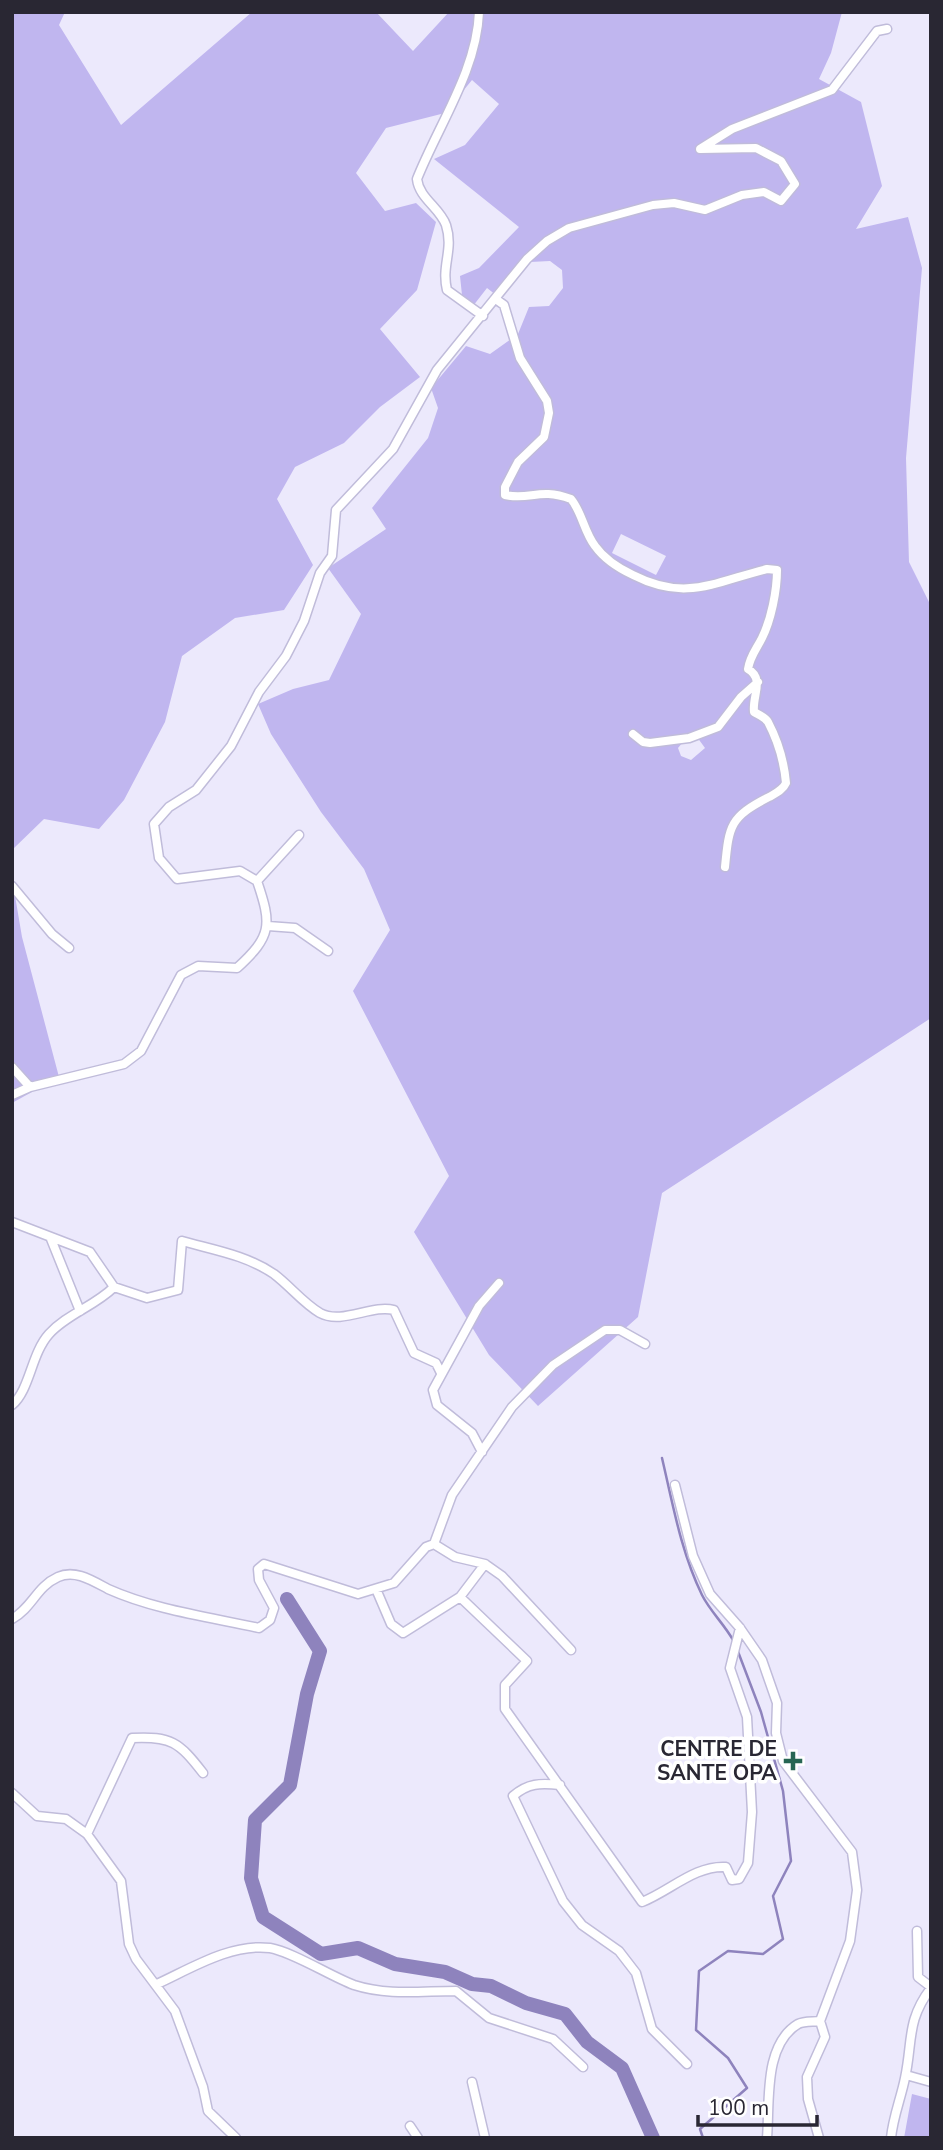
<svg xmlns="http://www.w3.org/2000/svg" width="943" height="2150" font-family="'Nunito Sans',sans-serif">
  <rect width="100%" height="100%" fill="#ece9fc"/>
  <!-- green -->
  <path fill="#c0b6ef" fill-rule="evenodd" d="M12 12H65L59 25 121 125 252 12H376L413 51 449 12H842L831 53 819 79 861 102 882 186 856 229 908 217 922 268 906 458 909 562 931 606V1018L662 1193 638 1317 538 1406 489 1355 414 1232 449 1176 353 991 390 930 364 869 321 812 271 734 258 704 293 689 329 680 361 614 328 568 386 529 372 508 428 438 438 408 431 388 466 346 490 354 518 334 529 307 549 306 563 288 562 270 550 261 530 262 527 252 496 295 487 288 473 306 462 295 460 276 479 268 519 227 434 159 465 145 499 104 472 80 445 113 386 128 356 173 385 211 416 203 436 222 417 290 380 329 420 377 380 407 344 443 295 467 277 499 313 565 284 610 235 618 182 656 165 722 124 800 99 829 44 819 12 850ZM621 534 666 556 656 575 612 553ZM688 736 697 737 705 748 691 760 681 756 678 748Z
    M12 878 22 937 59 1077 12 1103Z
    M912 2094 931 2099V2138H904Z"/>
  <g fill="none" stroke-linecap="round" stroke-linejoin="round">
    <!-- stream -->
    <path stroke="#8e83bd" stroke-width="2.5" d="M662 1458C673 1505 681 1552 702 1595 710 1611 724 1624 733 1640
      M703 2138 700 2129 747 2088 728 2058 696 2030 699 1971 728 1951 763 1954 783 1939 773 1896 791 1861 783 1791 761 1712 737 1649"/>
    <!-- river -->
    <path stroke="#8e83bd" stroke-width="14" d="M287 1599 320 1651 307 1694 290 1785 255 1820 251 1878 263 1917 321 1954 358 1948 395 1964 445 1972 472 1984 491 1986 526 2003 565 2014 587 2042 622 2068 653 2138"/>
    <!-- minor casing -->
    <g stroke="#c0bcda" stroke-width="11">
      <path id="minor" d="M479 12C477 70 438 126 417 179 419 198 440 208 446 225 454 250 441 265 447 290L483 316
        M497 300 504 305 520 358 547 401 549 413 544 437 518 462 505 487V495C530 501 539 487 571 499 582 512 584 532 595 546 605 560 618 568 633 575 686 602 714 582 767 569L777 570C777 591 771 620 762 638 756 650 750 656 748 669 765 679 752 696 754 712 759 715 765 717 768 722 778 741 784 761 786 783 783 790 776 793 769 797 730 817 729 825 725 867
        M633 734 643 742 650 743 689 738 718 727 741 697 758 682
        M257 881 299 835
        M12 886 52 934 69 948
        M268 926 295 928 328 951
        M12 1067 30 1087
        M12 1095 30 1087 124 1064 141 1051 181 975 198 966 237 968C272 936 272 925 257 881L240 871 177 879 159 858 154 824 169 807 196 790 231 746 259 692 286 656 304 621 320 573 332 556 336 510 393 449 437 370 527 259 547 241 569 228 653 205 674 203 705 210 742 195 764 192 781 201 795 184 781 161 756 148 700 149 732 129 832 90 877 31 887 29
        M12 1222 90 1252 114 1287C95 1306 67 1314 49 1334 31 1354 30 1390 12 1405
        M51 1239 80 1311
        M114 1287 147 1298 178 1290 182 1241C214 1250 246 1255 274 1274 290 1286 303 1303 320 1313 342 1325 372 1304 394 1310L414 1353 436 1363 441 1373
        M482 1452 472 1433 437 1405 433 1390 479 1306 499 1283
        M675 1485 693 1556 710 1594 740 1628 762 1660 777 1703 776 1733 783 1761 852 1852 857 1890 850 1941 820 2021
        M434 1544 452 1495 512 1407 553 1365 605 1330H620L645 1344
        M485 1564 502 1576 571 1650
        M376 1589 391 1624 403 1633 460 1597
        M12 1619C33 1607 36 1587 58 1577 75 1569 93 1581 108 1589 155 1610 209 1617 259 1628L270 1620 274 1608 259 1580 258 1569 264 1564 358 1594 394 1583 426 1547 434 1544 455 1557 485 1564 460 1597 527 1661 505 1685V1709L642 1902C670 1891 695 1865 726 1867L732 1880 739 1879 748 1863 752 1812 747 1717 730 1668 740 1628
        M560 1785C540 1783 528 1783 513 1796L563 1901 582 1925 619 1951 636 1973 652 2029 687 2064
        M12 1793 37 1816 66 1819 87 1834 121 1881 129 1944 136 1959 175 2011 203 2087 208 2111 236 2138
        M87 1834 132 1738C171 1736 179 1742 203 1773
        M917 1931 918 1977 931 1987
        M157 1984C190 1969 231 1943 270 1948 293 1952 330 1976 354 1985 388 1996 421 1991 456 1991L489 2018 553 2039 583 2067
        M906 2075 931 2082
        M472 2082 485 2138
        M410 2126 418 2138
        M767 2138C770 2103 763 2045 798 2024 804 2021 813 2022 820 2021L825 2037 807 2077 808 2099 819 2138
        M891 2138C893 2117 901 2098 905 2078 913 2041 906 2021 931 1988"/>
    </g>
    <!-- minor -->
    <use href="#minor" stroke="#fff" stroke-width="8"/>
  </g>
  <!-- markers -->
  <path fill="#276653" stroke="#fff" stroke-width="2.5" d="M789.5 1750.5h7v7h7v7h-7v7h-7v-7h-7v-7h7z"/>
  <g text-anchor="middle" stroke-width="7" stroke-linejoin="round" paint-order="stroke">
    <!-- poi labels -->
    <g font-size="21" font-weight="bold" fill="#292733" stroke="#fff" text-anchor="end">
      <text x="777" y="1756">CENTRE DE<tspan x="777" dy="24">SANTE OPA</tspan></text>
    </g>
  </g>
  <!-- border -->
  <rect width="943" height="2150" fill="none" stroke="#292733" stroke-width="28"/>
  <!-- scale -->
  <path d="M698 2115v10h119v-10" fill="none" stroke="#292733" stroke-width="3.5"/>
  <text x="708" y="2115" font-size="21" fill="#292733" stroke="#ffffff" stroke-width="5" paint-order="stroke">100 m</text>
</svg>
